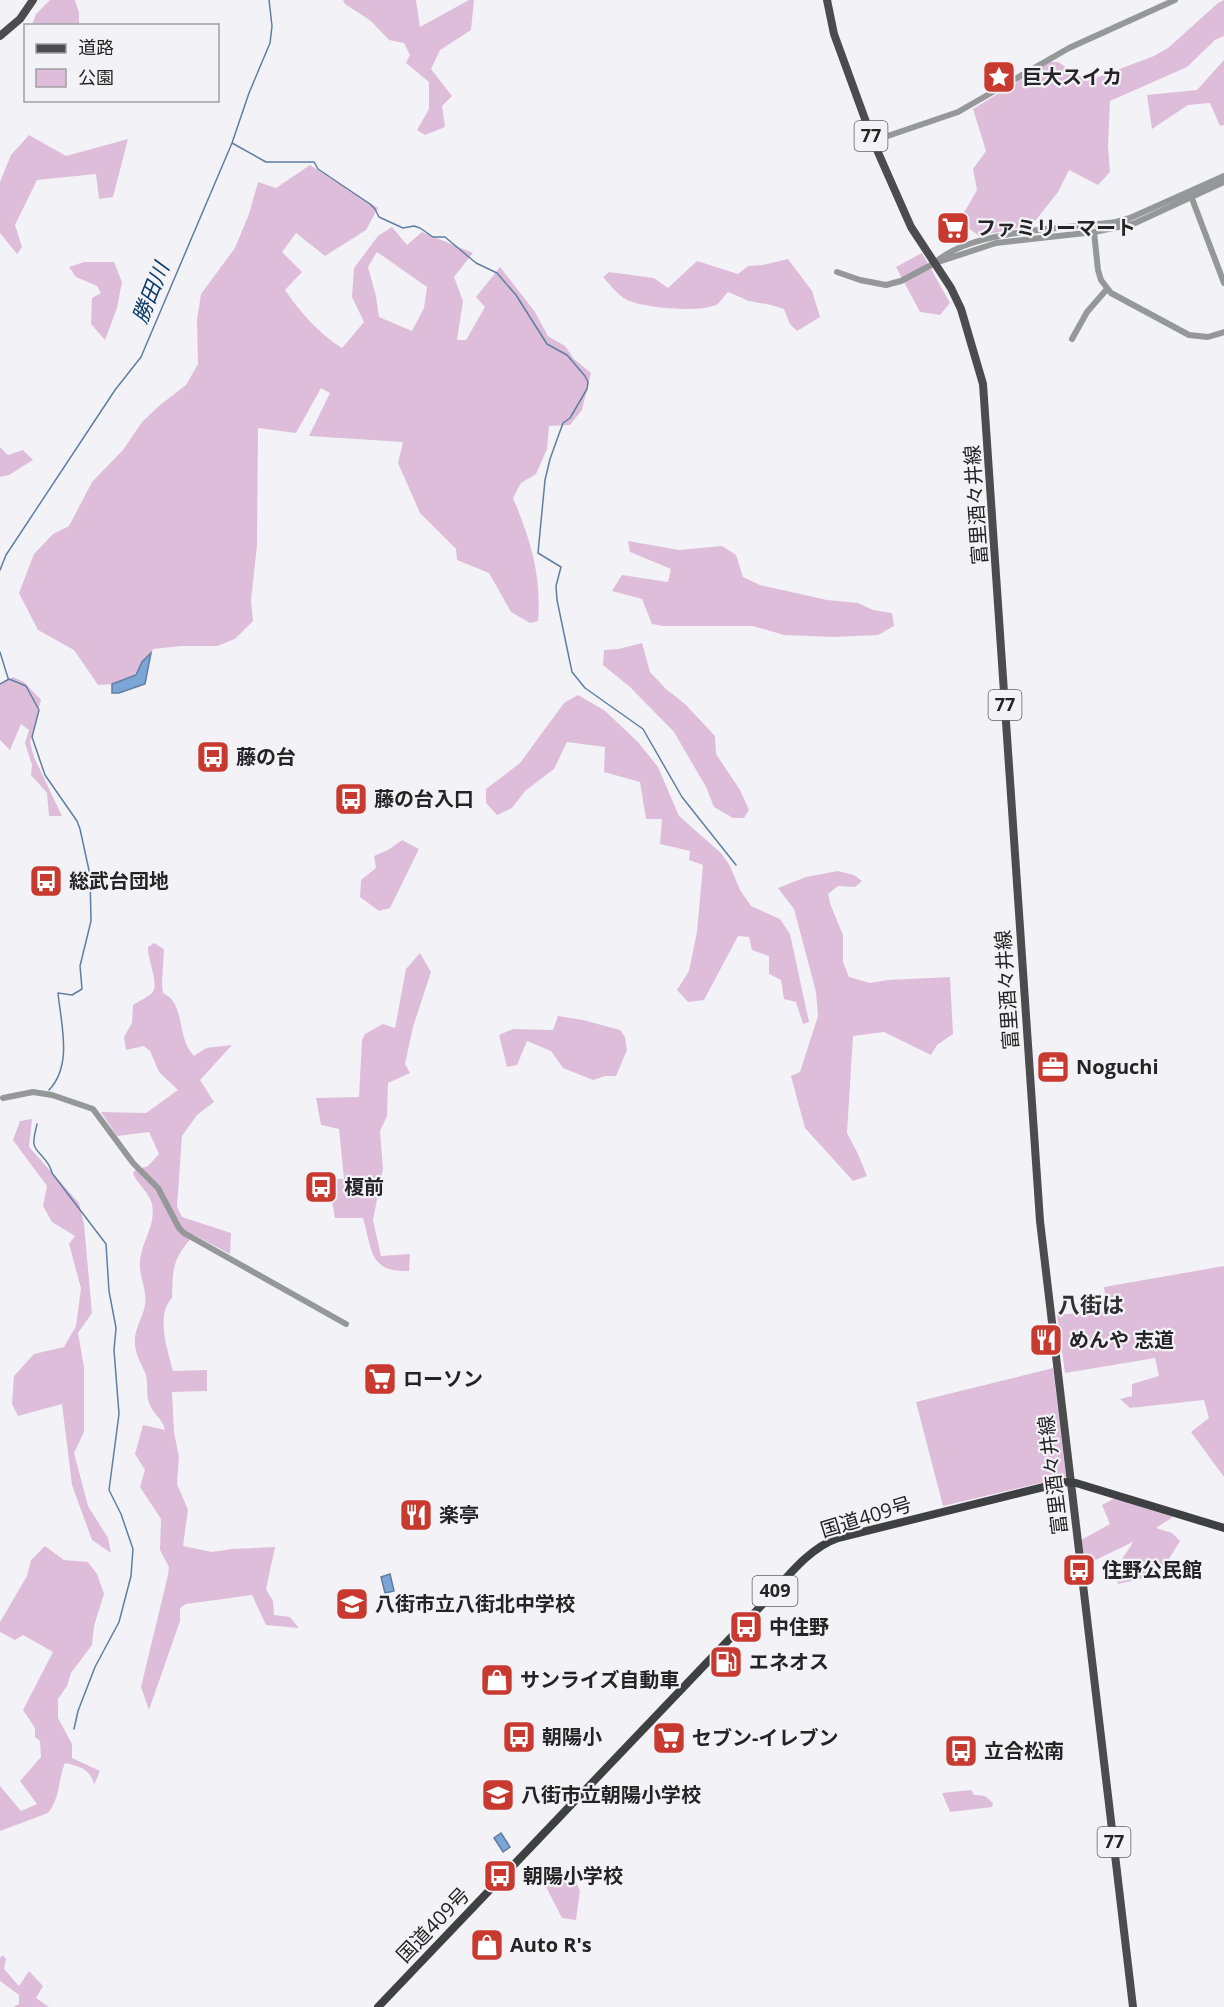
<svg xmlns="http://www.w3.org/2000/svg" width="1224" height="2007" font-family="'Open Sans','Noto Sans JP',sans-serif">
  <rect width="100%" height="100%" fill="#f3f3f7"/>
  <!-- green -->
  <path fill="#debdda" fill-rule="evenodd" d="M50 0H75L79 13V25H32L36 14Z
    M343 0H416L420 27 469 0H474L471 30 440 50 431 69 452 96 442 106 445 127 425 135 417 130 429 109V82L406 63 410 55 404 43 389 40 371 21 345 4Z
    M1224 0V36L1215 40 1187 67 1110 101 1108 146 1110 172 1098 185 1069 170 1058 192 1032 225 979 236 953 217 965 211 977 190 973 169 986 151 973 109 1049 62H1058L1087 81 1154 56 1168 48 1218 3Z
    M1224 60V125L1220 126 1210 103 1188 105 1152 129 1147 95 1197 90Z
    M29 135 66 156 128 139 113 197 99 199 96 174 37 180 15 225 22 247 17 254 0 233V182L11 155Z
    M310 165 378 208 366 230 325 256 296 233 282 252 302 272 285 290C301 313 318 333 342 348L364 322 352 297 354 268 378 236 392 227 407 245 422 232 473 253 454 277 463 301 457 340H466L485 307 476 297 500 267 535 312 548 336 565 346 574 359 591 373 582 410 570 425 549 426 547 449 536 474 521 483 513 498C530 538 542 576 538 621L530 623 511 612 489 573 457 560 456 549 420 513 398 463 403 442 309 436 330 393 321 388 296 433 258 428 257 545 251 601 253 621 235 639 217 646H182L153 649 151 653 142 662 137 675 112 684 98 685 74 650 38 630 19 593 34 554 53 534 69 526 92 482 123 450 142 422 160 405 186 385 198 364 197 320 201 294 235 248 249 214 258 182 276 188ZM377 252 427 287 424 308 412 331 379 317 376 296 368 267Z
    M922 253 950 303 940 315 920 312 896 267Z
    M788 259 812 291 820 317 797 331 790 324 784 309 771 305 749 301 728 292C724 296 721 302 716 305 698 313 645 308 627 300 618 295 610 285 603 277L609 272 654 278 668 288 697 261 738 274 748 266 763 265Z
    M84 262H114L122 282 117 308 105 340 91 324 92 298 101 293 97 286 76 277 69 267Z
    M0 447 8 455 23 450 33 460 9 475 0 477Z
    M628 541 679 550 722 546 736 555 743 577 760 585 827 600 858 603 873 610 892 613 894 626 878 635 834 637 784 635 753 626H664L652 624 642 599 612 591 622 575 668 582 671 569 630 552Z
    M642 643 650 672 666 689 685 704 715 736 716 754 740 790 749 810 744 818H733L714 807 706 787 674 732 630 687 603 665 604 650 619 649Z
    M13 677 24 682 41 700 30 742 34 757 62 816H49L47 793 31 775 32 765 25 743 29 730 21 724 10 750 0 740V685Z
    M578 695 604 710 638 742 658 767 679 816 721 853 730 866 740 890 751 906 780 919 790 934 809 1022 803 1024 796 1002 784 999 781 980 769 974V956L752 950 749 937 738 936 704 1000 688 1002 677 990 689 971 697 932 703 865 689 860 690 851 660 844 662 819H646L640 782 604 772 605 747 567 742 554 769 525 791 512 808 497 815 486 803V789L520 763 564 703Z
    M402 840 419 849 390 908 379 911 360 897 361 880 376 868 374 856 388 850Z
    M838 871 854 875 862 881 855 887 838 886 828 894 831 906 843 935V962L849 977 870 983 888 980 950 977 953 1034 937 1045 931 1055 884 1032 853 1036 847 1133 858 1154 867 1176 853 1181 805 1128 791 1076 800 1072 818 1016 816 992 794 909 778 888 806 877Z
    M154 943 164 949 162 983 163 993C186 1003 176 1038 194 1056L206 1048 232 1045 200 1080 214 1102 197 1115 182 1136 177 1207 182 1217 231 1233 230 1254 194 1235C172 1259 173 1268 172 1298 155 1315 168 1351 173 1371L207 1370V1391L172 1392 174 1432 179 1457 177 1484 188 1510 183 1546 212 1552 232 1549 275 1547 266 1589 273 1601 274 1615 290 1617 299 1628 266 1625 252 1595 186 1604 180 1608V1621L149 1710 141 1687 168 1575 169 1567 160 1550 161 1519 140 1487 145 1470 135 1454 143 1425 165 1430C163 1419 152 1413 149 1403 146 1394 148 1384 146 1375 142 1365 136 1356 135 1345 133 1330 143 1318 145 1305 147 1292 141 1280 140 1268 138 1243 159 1225 151 1201 147 1191 138 1184 133 1174L135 1170 148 1166 159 1154 149 1132 117 1136 101 1112 146 1113 178 1090 159 1072 150 1051 144 1046 126 1050 124 1037 132 1023 133 1005C139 1001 146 998 151 994 161 986 147 960 148 947Z
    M420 953 431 972 413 1027 405 1064 410 1073 388 1083 387 1116 380 1131 383 1169 373 1220 381 1256 410 1254 409 1271C369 1273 372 1249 363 1218H335L328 1179H344L339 1129 321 1125 316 1098 359 1097 362 1040 365 1034 383 1024 395 1028 406 969Z
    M558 1016 583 1020 620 1030 625 1037 627 1050 616 1076H605L593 1080 563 1068 551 1051 527 1041 517 1065 507 1067 499 1035 513 1029 553 1030Z
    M32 1119 29 1147 79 1203 84 1224 92 1313 78 1333 84 1367V1432L74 1453 88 1506 108 1538 111 1553 92 1540 72 1485 62 1404 18 1416 12 1404 14 1376 34 1354 64 1347 76 1326 81 1288 69 1244 75 1236 52 1222 43 1206 47 1186 13 1140 20 1121Z
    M1224 1266V1477L1191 1432 1209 1418 1204 1400 1130 1408 1120 1399 1132 1396V1384L1159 1376 1155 1358 1065 1373 1057 1315 1107 1310 1104 1287Z
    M1053 1368 1066 1477 943 1506 916 1402Z
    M1115 1498 1173 1517 1156 1528 1172 1533 1180 1541 1159 1575 1118 1584C1114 1563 1125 1557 1133 1542L1085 1565 1081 1540 1110 1524 1102 1505Z
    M45 1546 64 1560 88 1562 97 1574 104 1594 94 1626 92 1645 71 1673 67 1686 58 1699V1718L72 1744V1758L100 1771 94 1785C91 1769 79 1766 65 1763 58 1780 60 1799 48 1813L0 1831V1786L21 1811 37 1804 20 1781 41 1757 40 1741 35 1737V1728L23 1710 53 1652 23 1635 15 1640 0 1632V1622L27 1576 31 1560Z
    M971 1790 974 1795C984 1795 987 1796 993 1804L992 1807 950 1812 942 1793Z
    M571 1871 580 1891 576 1920 562 1918 540 1875Z
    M3 1955 6 1959 4 1969 19 1986 29 1971 43 1986 36 1998 49 2007H13L19 2004V1995L0 1981V1958Z"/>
  <!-- water -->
  <path fill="#7aa5d6" stroke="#607ea1" stroke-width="1.5" d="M151 653 145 684 119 693H112V684L136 675 142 662Z
    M390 1574 394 1591 385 1593 381 1577Z
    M501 1833 510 1847 503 1852 494 1838Z"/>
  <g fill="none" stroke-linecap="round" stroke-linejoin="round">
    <!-- stream -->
    <path stroke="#607ea1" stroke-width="1.5" d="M232 143 266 162H314L318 169 370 204 375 209 379 217 403 228 414 226 420 228 433 237H445L476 263 497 273 516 295 547 344 567 355 585 376 588 382 587 389 570 418 563 423 550 459 545 480 538 553 561 567 556 586 557 600 572 672 585 688 643 729 682 797 736 865
      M0 570 6 555 115 390 141 357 232 143 249 93 270 43 272 26 269 0
      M0 652 8 678
      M9 679 26 686 39 710 32 737 45 775 77 821 80 829 90 875 91 921 80 966 82 989 72 995 58 993C61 1024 73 1065 49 1090
      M0 684 9 679
      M37 1124C36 1130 33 1137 34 1144 35 1153 49 1158 52 1173L106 1244 109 1291 116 1328 114 1350 119 1414 109 1490 121 1514 133 1549 131 1576 119 1622 95 1667 78 1711 74 1729"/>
    <!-- tertiary -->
    <path stroke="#969798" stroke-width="6" d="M873 141 958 112 1069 48 1175 0
      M1191 196 1224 283
      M1094 232 1098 270 1101 280 1111 293 1189 335 1208 337 1224 332
      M935 263C968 230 1069 228 1116 222L1130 218 1224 176
      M837 272 860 280 886 285 901 281 935 263 996 243 1094 232 1133 224 1224 182
      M1072 339 1087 312 1107 289
      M3 1098 33 1092 52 1095 93 1109 133 1163 158 1188 179 1228 184 1233 346 1324"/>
    <!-- primary -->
    <path stroke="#4c4c4f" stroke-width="8" d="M827 0 834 34 873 141 911 227 951 288 961 309 983 384 1040 1221 1133 2007
      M0 36 20 19 33 0"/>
    <!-- trunk -->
    <path stroke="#3f4042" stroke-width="8" d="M378 2007 760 1607C783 1583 806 1549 838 1538L1064 1482 1076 1483 1224 1528"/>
  </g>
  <!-- icons -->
  <defs>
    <g id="sight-square" transform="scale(1.725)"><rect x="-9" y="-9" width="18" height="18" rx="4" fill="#c83a30" stroke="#f3f3f7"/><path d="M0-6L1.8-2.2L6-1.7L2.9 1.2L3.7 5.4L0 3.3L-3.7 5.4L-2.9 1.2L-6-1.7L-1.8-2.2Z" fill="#fff"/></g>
    <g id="supermarket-square" transform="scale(1.725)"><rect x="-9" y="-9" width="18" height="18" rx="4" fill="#c83a30" stroke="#f3f3f7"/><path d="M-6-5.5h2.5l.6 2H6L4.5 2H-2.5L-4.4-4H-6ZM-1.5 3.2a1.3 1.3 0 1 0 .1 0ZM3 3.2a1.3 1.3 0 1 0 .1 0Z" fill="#fff"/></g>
    <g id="bus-square" transform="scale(1.725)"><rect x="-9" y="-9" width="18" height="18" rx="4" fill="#c83a30" stroke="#f3f3f7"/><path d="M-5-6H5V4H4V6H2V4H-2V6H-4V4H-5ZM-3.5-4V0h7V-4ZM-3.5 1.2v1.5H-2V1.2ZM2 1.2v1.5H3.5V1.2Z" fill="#fff"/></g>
    <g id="office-square" transform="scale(1.725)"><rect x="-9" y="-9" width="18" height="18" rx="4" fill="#c83a30" stroke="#f3f3f7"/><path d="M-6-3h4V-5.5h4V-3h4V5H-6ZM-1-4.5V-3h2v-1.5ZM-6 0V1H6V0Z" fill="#fff"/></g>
    <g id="restaurant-square" transform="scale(1.725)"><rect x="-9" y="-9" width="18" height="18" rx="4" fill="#c83a30" stroke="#f3f3f7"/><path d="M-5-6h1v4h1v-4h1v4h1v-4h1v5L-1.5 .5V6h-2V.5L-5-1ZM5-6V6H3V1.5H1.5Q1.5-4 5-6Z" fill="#fff"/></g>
    <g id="school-square" transform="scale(1.725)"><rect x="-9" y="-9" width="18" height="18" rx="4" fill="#c83a30" stroke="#f3f3f7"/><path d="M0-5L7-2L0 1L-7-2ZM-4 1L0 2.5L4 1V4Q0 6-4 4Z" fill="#fff"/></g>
    <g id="fuel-square" transform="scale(1.725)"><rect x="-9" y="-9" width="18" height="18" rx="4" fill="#c83a30" stroke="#f3f3f7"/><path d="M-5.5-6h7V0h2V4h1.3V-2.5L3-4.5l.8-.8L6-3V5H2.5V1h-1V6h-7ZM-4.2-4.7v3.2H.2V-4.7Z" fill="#fff"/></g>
    <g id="shop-square" transform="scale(1.725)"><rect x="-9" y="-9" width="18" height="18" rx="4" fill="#c83a30" stroke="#f3f3f7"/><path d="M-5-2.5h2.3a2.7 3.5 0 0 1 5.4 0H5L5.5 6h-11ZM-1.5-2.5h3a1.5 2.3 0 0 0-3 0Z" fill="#fff"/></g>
  </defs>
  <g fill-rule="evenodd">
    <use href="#sight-square" x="999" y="77"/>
    <use href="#supermarket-square" x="953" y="228"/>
    <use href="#bus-square" x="213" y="757"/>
    <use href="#bus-square" x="351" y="799"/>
    <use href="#bus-square" x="46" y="881"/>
    <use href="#office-square" x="1053" y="1067"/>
    <use href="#bus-square" x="321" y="1187"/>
    <use href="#restaurant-square" x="1046" y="1340"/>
    <use href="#supermarket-square" x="380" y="1379"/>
    <use href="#restaurant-square" x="416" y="1515"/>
    <use href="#bus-square" x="1079" y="1570"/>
    <use href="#school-square" x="352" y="1604"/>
    <use href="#bus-square" x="746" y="1627"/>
    <use href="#fuel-square" x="726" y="1662"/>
    <use href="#shop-square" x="497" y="1680"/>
    <use href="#bus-square" x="519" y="1737"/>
    <use href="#supermarket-square" x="669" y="1738"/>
    <use href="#bus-square" x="961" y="1751"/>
    <use href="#school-square" x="498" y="1795"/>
    <use href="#bus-square" x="500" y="1876"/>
    <use href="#shop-square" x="487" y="1945"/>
  </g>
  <g text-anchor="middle" stroke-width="4.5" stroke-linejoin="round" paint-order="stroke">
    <!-- shield labels -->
    <g fill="#f3f3f7" stroke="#626265" stroke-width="1.5">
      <rect x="854.5" y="121" width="33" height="30" rx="4.5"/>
      <rect x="988.5" y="690" width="33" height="30" rx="4.5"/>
      <rect x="752.5" y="1576" width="45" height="30" rx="4.5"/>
      <rect x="1097.5" y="1827" width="33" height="30" rx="4.5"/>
    </g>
    <g font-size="18" font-weight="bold" fill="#242426">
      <text x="871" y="142">77</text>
      <text x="1005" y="711">77</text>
      <text x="775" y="1597">409</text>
      <text x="1114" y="1848">77</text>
    </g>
    <!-- poi labels -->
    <g font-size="20" font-weight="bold" fill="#242426" stroke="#f3f3f7" text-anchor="start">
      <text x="1022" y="84">巨大スイカ</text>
      <text x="976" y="235">ファミリーマート</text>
      <text x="236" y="764">藤の台</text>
      <text x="374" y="806">藤の台入口</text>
      <text x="69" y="888">総武台団地</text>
      <text x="1076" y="1074">Noguchi</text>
      <text x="344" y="1194">榎前</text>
      <text x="1069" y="1347">めんや 志道</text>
      <text x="403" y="1386">ローソン</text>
      <text x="439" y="1522">楽亭</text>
      <text x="1102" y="1577">住野公民館</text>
      <text x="375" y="1611">八街市立八街北中学校</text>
      <text x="769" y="1634">中住野</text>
      <text x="749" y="1669">エネオス</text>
      <text x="520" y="1687">サンライズ自動車</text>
      <text x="542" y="1744">朝陽小</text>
      <text x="692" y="1745">セブン-イレブン</text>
      <text x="984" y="1758">立合松南</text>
      <text x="521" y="1802">八街市立朝陽小学校</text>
      <text x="523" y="1883">朝陽小学校</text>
      <text x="510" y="1952">Auto R's</text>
    </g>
    <!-- street labels -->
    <g font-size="20" fill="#242426" stroke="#f3f3f7">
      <text transform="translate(976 505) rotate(-94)" y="7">富里酒々井線</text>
      <text transform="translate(1007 990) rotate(-94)" y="7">富里酒々井線</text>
      <text transform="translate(1053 1475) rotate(-97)" y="7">富里酒々井線</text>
      <text transform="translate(866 1517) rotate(-17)" y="7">国道409号</text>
      <text transform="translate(433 1925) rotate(-46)" y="7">国道409号</text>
    </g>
    <!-- water labels -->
    <g font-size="21" font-style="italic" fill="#0a3a67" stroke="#f3f3f7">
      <text transform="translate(151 293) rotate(-68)" y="7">勝田川</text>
    </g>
    <!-- quarter labels -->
    <g font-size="22" font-weight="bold" fill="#303033" stroke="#f3f3f7">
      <text x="1091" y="1313">八街は</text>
    </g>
  </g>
  <!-- legend -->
  <rect x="24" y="24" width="195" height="78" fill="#f3f3f7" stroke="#a0a0a3" stroke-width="1.5"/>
  <rect x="36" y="44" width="30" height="9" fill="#4c4c4f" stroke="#a0a0a3" stroke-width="1.5"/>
  <text x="78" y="54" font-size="18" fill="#242426">道路</text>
  <rect x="36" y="69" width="30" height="18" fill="#debdda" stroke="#a0a0a3" stroke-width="1.5"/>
  <text x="78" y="84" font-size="18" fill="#242426">公園</text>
</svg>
